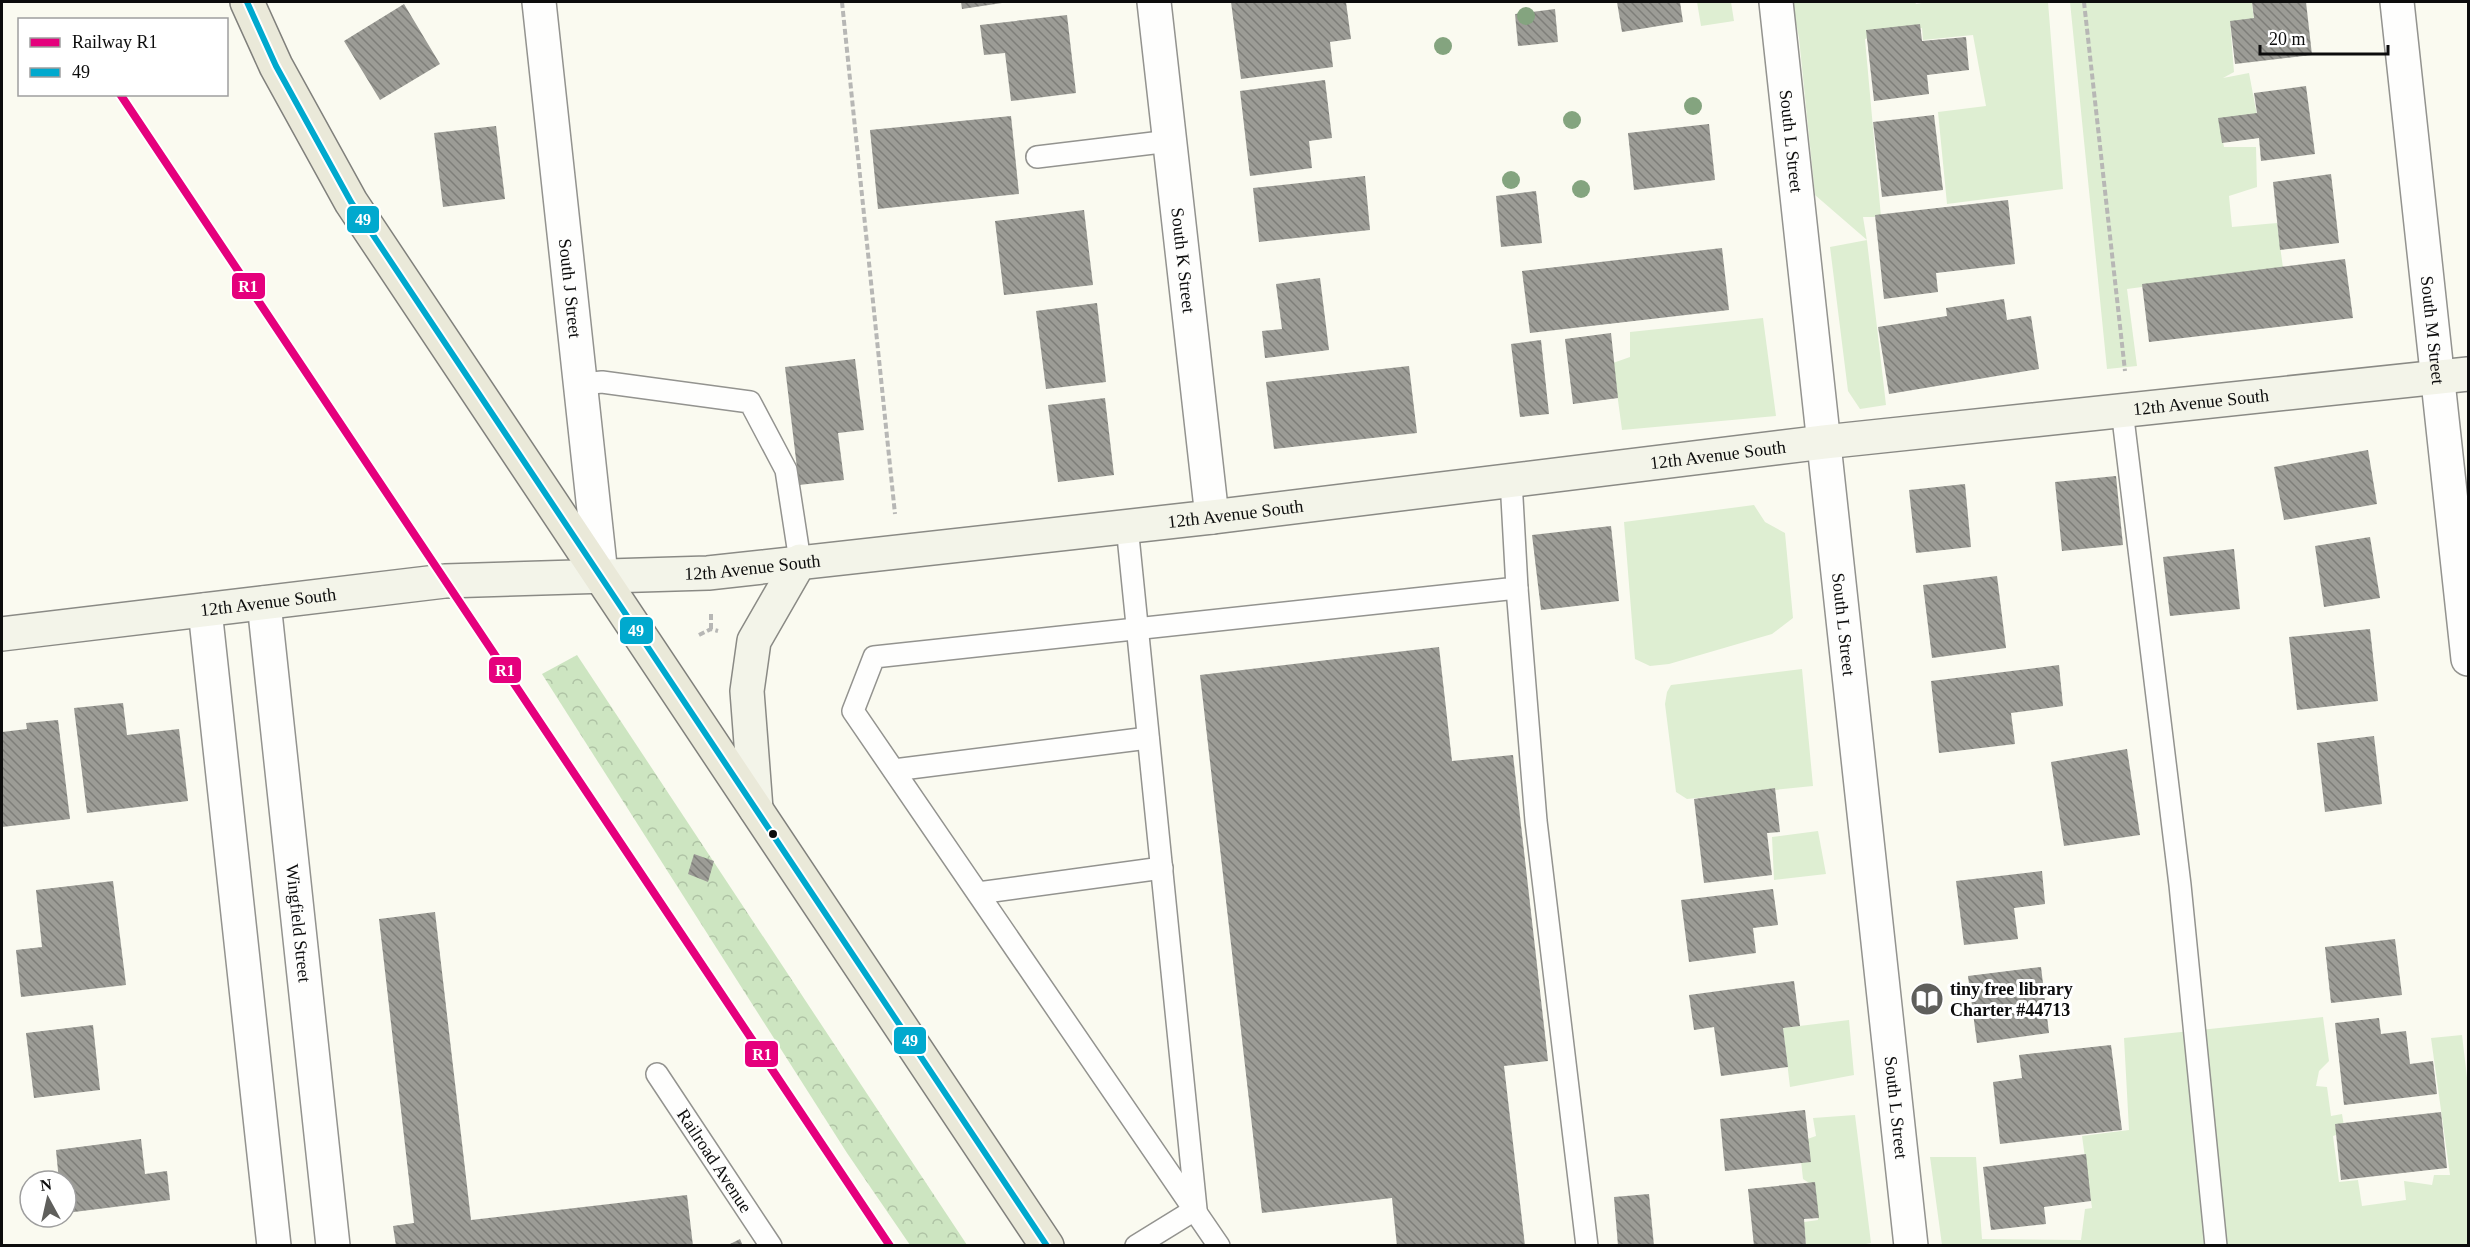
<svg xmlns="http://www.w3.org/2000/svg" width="2470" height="1247" font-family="'Times New Roman',serif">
  <defs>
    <pattern id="forest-crowns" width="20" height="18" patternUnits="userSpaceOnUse" patternTransform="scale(1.5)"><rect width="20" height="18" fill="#cde5c1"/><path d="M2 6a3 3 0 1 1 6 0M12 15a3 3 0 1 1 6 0" fill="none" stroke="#afc3a5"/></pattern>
    <pattern id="building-back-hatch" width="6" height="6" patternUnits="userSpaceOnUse" patternTransform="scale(1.5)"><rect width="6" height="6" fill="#9c9c96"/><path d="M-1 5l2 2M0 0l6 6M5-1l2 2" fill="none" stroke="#7e7e79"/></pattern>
  </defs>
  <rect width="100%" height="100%" fill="#fafaf0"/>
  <!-- grass -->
  <path fill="#deeed2" d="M1697 2H1731L1734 21 1701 26Z
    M1792 2H1915L1916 4 1928 2H2048L2063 189 1947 204 1938 112 1986 106 1973 35 1923 40 1922 28 1865 39 1881 217H1863L1867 241 1886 405 1860 409 1848 391 1830 247 1867 240 1815 195 1799 38Z
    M2070 2H2270L2252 4 2254 20 2230 22 2234 72 2223 78 2249 73 2257 115 2219 120 2224 147H2256L2257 187 2229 196 2232 227 2277 223 2283 268 2127 289 2137 366 2107 369Z
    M1763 318 1776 416 1622 430 1613 363 1630 357V332Z
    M1754 505 1765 522 1785 533 1793 618 1772 634 1669 664 1650 666 1635 659 1624 522Z
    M1802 669 1813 786 1687 799 1676 792 1665 704 1667 692 1671 685Z
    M1818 831 1826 874 1774 880 1772 837Z
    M2323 1017 2329 1061 2319 1071 2316 1086 2327 1087 2331 1116 2342 1114 2345 1132 2333 1136 2339 1182 2358 1180 2362 1206 2406 1200 2404 1181 2432 1185 2434 1175H2450L2431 1038 2462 1035 2468 1086V1245H1942L1930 1157H1976L1982 1239 2081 1240 2085 1209 2092 1208 2082 1136 2129 1130 2124 1038Z
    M1849 1020 1854 1075 1790 1087 1783 1028Z
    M1855 1115 1871 1243 1856 1246 1806 1245 1804 1222 1818 1220 1814 1186 1803 1179 1799 1142 1816 1136 1813 1118Z"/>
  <!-- forest -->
  <path fill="url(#forest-crowns)" d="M577 655 967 1245H910L847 1153 542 674Z"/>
  <!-- building -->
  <path fill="url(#building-back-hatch)" d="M961 2H1002V3L962 9Z
    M1231 2H1346L1351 39 1330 42 1333 67 1241 79Z
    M1617 2H1680L1683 22 1622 32Z
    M2252 2H2306L2312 55 2235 64 2230 21 2254 18Z
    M404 4 440 64 380 100 344 41Z
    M1555 9 1558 42 1518 46 1515 14Z
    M1067 15 1076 93 1011 101 1005 53 984 55 980 25Z
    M1920 24 1922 41 1966 37 1969 70 1927 75 1929 94 1874 101 1866 30Z
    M1325 80 1332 138 1309 141 1312 168 1250 176 1240 91Z
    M2306 86 2315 154 2261 161 2259 138 2222 143 2218 118 2257 113 2254 93Z
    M1934 115 1943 190 1882 197 1873 122Z
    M1011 116 1019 194 878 209 870 130Z
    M1709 124 1715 180 1634 190 1628 133Z
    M496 126 505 199 443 207 434 133Z
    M2331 174 2339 243 2280 250 2273 182Z
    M1365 176 1370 230 1259 242 1253 188Z
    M1536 191 1542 243 1501 247 1496 196Z
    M2008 200 2015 264 1936 273 1938 292 1884 299 1875 215Z
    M1084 210 1093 285 1004 295 995 221Z
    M1722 248 1729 310 1530 333 1522 271Z
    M2345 259 2353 318 2149 342 2142 284Z
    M1320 278 1329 350 1265 358 1262 331 1282 329 1276 284Z
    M2004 299 2007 320 2031 316 2039 369 1889 394 1878 327 1947 316 1946 308Z
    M1097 303 1106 382 1046 389 1036 311Z
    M1611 333 1618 398 1573 404 1565 339Z
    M1541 340 1549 414 1520 417 1511 344Z
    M855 359 864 430 838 433 844 480 799 485 785 367Z
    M1409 366 1417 433 1274 449 1266 382Z
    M1105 398 1114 475 1058 482 1048 405Z
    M2368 450 2377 504 2284 520 2274 467Z
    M2116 476 2123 545 2062 551 2055 482Z
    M1965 484 1971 547 1916 553 1909 490Z
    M1611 526 1619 601 1541 610 1532 535Z
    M2370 537 2380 598 2324 607 2315 546Z
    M2234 549 2240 609 2170 616 2163 557Z
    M1997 576 2006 648 1932 658 1923 585Z
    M2370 629 2378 701 2297 710 2289 637Z
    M1439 647 1452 761 1513 755 1548 1061 1504 1066 1525 1246H1397L1392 1198 1262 1213 1200 675Z
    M2059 665 2063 706 2011 713 2015 744 1939 753 1931 681Z
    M123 703 127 735 179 729 188 801 87 813 74 708Z
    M58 720 70 819 2 827V732L27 729 26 723Z
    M2374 736 2382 804 2325 812 2317 743Z
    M2127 749 2140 835 2064 846 2051 762Z
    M1775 788 1780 832 1767 833 1772 875 1704 883 1694 799Z
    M694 854 714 861 708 882 688 874Z
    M2042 871 2045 904 2014 908 2018 939 1964 945 1956 881Z
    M113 881 126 985 21 997 16 950 42 947 36 890Z
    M1773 889 1778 925 1753 928 1756 953 1689 962 1681 900Z
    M435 912 471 1220 687 1195 693 1246H396L393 1226 414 1223 379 919Z
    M2395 939 2402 995 2331 1003 2325 947Z
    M2041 967 2049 1033 1977 1043 1968 976Z
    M1794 981 1800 1026 1783 1028 1788 1067 1721 1076 1714 1027 1694 1030 1689 995Z
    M2379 1018 2381 1034 2406 1031 2410 1064 2433 1061 2437 1094 2344 1105 2335 1023Z
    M93 1025 100 1090 34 1098 26 1033Z
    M2111 1045 2122 1130 2000 1144 1993 1082 2022 1078 2019 1055Z
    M1805 1110 1811 1162 1725 1171 1720 1119Z
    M2441 1112 2447 1168 2341 1180 2335 1124Z
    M141 1139 145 1174 167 1171 170 1200 66 1213V1181H59L56 1150Z
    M2086 1154 2091 1201 2044 1207 2046 1224 1991 1230 1983 1167Z
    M1815 1182 1819 1218 1804 1219 1806 1246H1754L1748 1189Z
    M1649 1194 1654 1246H1618L1614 1197Z
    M740 1239 743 1246H726Z"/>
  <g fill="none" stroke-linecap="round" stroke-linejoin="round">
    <!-- lane casing -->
    <g stroke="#93938f" stroke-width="24">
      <g id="lane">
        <path d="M1037 157 1170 141"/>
        <path d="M582 384 602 382 750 402 786 470 800 561"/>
        <path d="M2122 410 2180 885 2216 1246"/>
        <path d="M1127 526 1196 1209 1136 1246"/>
        <path d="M1517 588 1536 821 1587 1246"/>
        <path d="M894 770 1148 738"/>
        <path d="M978 893 1162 868"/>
        <path id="s1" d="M657 1074 771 1246"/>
        <path d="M1219 1246 853 711 874 657 1517 588 1511 480"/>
      </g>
    </g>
    <!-- street casing -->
    <g stroke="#93938f" stroke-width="36">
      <g id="street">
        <path id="s2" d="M539 2 601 575"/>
        <path id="s3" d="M1154 2 1212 517"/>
        <path id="s4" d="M1776 2 1911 1246"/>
        <path id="s5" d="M2397 2 2468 659"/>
        <path id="s6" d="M264 603 333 1246"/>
        <path d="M205 610 274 1246"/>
      </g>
    </g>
    <!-- secondary casing -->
    <g stroke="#8a8a85" stroke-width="36">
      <g id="secondary">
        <path id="s7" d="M2 634 445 581 708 573 1212 517 1824 442 2468 374"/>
        <path d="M756 809 747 691 754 641 800 561"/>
      </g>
    </g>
    <!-- primary casing -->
    <g stroke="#80807c" stroke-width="36">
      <path id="primary" d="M247 2 276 66 351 202 1047 1246"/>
    </g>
    <!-- path -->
    <path stroke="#b7b7b5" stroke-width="4" stroke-dasharray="6 3" stroke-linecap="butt" d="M842 2 895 514
      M2084 2 2125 371
      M711 614V629
      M699 635 711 629 718 631"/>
    <!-- lane -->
    <use href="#lane" stroke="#fefefd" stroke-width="21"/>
    <!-- street -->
    <use href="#street" stroke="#fefefd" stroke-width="33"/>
    <!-- secondary -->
    <use href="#secondary" stroke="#f3f4e9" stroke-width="33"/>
    <!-- primary -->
    <use href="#primary" stroke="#eae9d9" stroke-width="33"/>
    <!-- bus-1 casing -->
    <g stroke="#fff" stroke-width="10">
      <path id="bus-1" d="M247 2 276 66 351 202 1047 1246"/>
    </g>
    <!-- bus-1 -->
    <use href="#bus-1" stroke="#00a9ce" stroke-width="6"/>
    <!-- rail-1 casing -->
    <g stroke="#fff" stroke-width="12">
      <path id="rail-1" d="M120 94 890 1246"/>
    </g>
    <!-- rail-1 -->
    <use href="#rail-1" stroke="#e5007d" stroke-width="8"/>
  </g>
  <!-- trees -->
  <g fill="#84a47f">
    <circle cx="1526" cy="16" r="9"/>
    <circle cx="1443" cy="46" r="9"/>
    <circle cx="1693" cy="106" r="9"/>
    <circle cx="1572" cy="120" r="9"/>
    <circle cx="1511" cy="180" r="9"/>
    <circle cx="1581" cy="189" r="9"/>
  </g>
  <!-- icons -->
  <defs>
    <g id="library-disc" transform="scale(1.725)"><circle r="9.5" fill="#5f5f5c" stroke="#fff"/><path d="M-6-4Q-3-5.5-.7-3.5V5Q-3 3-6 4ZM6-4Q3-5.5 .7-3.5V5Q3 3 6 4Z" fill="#fff"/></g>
  </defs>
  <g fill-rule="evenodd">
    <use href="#library-disc" x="1927" y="999"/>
  </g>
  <!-- markers -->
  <circle fill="#0c0c0c" stroke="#fff" stroke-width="2" cx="773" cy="834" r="5"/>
  <g text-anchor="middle" stroke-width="6" stroke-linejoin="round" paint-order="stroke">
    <!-- street labels -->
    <g font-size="18" fill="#0c0c0c" stroke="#fff">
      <text dy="6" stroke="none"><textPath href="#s4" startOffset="140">South L Street</textPath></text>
      <text dy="6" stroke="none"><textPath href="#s3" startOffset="260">South K Street</textPath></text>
      <text dy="6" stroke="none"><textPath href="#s2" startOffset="288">South J Street</textPath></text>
      <text dy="6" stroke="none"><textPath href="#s5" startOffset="330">South M Street</textPath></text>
      <text dy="6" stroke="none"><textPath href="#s7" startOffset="2212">12th Avenue South</textPath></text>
      <text dy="6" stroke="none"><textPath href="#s7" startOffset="1726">12th Avenue South</textPath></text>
      <text dy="6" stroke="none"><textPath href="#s7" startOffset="1240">12th Avenue South</textPath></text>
      <text dy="6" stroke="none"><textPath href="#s7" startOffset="754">12th Avenue South</textPath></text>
      <text dy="6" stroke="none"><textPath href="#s7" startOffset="268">12th Avenue South</textPath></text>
      <text dy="6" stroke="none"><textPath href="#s4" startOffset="626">South L Street</textPath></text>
      <text dy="6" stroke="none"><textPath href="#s6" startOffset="322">Wingfield Street</textPath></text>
      <text dy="6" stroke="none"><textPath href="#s4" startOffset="1112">South L Street</textPath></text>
      <text dy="6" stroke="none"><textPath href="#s1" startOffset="104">Railroad Avenue</textPath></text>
    </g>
    <!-- poi labels -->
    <g font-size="18" font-weight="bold" fill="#0c0c0c" stroke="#fff" text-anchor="start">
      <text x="1950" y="995">tiny free library<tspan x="1950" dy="21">Charter #44713</tspan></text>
    </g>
  </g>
  <g stroke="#fff" stroke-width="2">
    <rect x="346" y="205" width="34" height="29" rx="6" fill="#00a9ce"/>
    <rect x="231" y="272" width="35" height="28" rx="6" fill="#e5007d"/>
    <rect x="619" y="616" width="35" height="29" rx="6" fill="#00a9ce"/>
    <rect x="488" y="656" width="34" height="28" rx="6" fill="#e5007d"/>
    <rect x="893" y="1026" width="34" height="29" rx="6" fill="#00a9ce"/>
    <rect x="744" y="1040" width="35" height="28" rx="6" fill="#e5007d"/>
  </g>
  <g font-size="16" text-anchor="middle" font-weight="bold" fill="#fff">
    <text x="363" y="225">49</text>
    <text x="248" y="292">R1</text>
    <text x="636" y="636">49</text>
    <text x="505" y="676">R1</text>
    <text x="910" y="1046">49</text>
    <text x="762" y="1060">R1</text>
  </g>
  <!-- border -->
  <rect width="2470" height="1247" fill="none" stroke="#0c0c0c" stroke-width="6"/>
  <!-- legend -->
  <rect x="18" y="18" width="210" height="78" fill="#ffffff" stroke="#9e9e9e" stroke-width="1.5"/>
  <rect x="30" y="38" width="30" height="9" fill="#e5007d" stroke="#9e9e9e" stroke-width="1.5"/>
  <text x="72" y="48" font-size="18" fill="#0c0c0c">Railway R1</text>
  <rect x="30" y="68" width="30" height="9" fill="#00a9ce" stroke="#9e9e9e" stroke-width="1.5"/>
  <text x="72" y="78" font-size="18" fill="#0c0c0c">49</text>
  <!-- north arrow -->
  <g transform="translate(48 1199) rotate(352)"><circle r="28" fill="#ffffff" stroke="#9e9e9e" stroke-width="1.5"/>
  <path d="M0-4.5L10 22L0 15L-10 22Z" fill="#5f5f5c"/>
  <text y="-9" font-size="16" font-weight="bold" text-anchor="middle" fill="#0c0c0c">N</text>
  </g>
  <!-- scale -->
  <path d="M2260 45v9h128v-9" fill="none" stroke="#0c0c0c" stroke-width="3"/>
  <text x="2269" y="45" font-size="18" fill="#0c0c0c" stroke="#ffffff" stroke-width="4.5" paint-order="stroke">20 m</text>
</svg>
